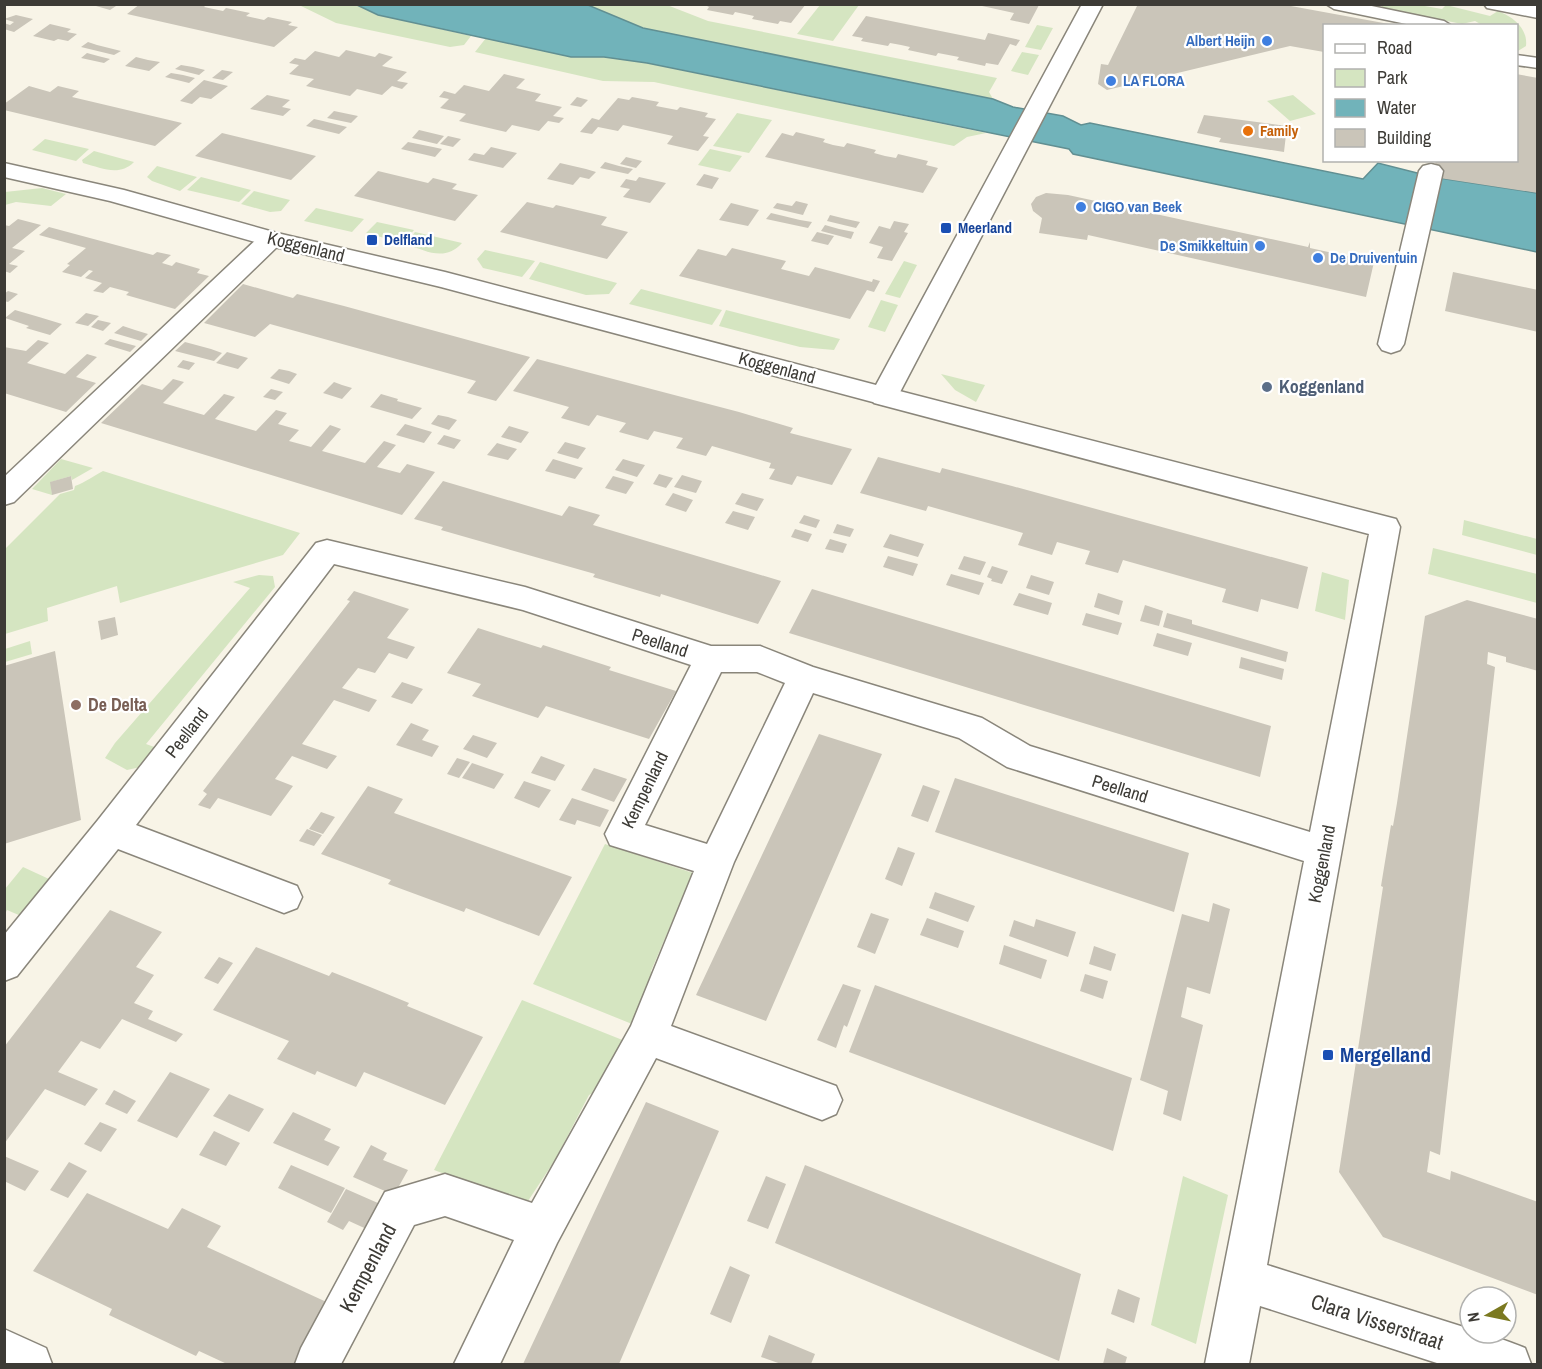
<svg xmlns="http://www.w3.org/2000/svg" width="1542" height="1369" font-family="'Archivo Narrow',sans-serif">
  <rect width="100%" height="100%" fill="#f8f4e7"/>
  <!-- green -->
  <path fill="#d5e5c1" d="M299 5H357L379 15 471 36 464 45 450 47 336 23Z
    M588 5H667L708 21 997 78 989 92 993 99 643 28Z
    M820 5H859L833 41 797 34Z
    M1378 5H1419L1442 9 1446 5 1490 16 1498 11C1513 17 1528 28 1526 46L1518 51 1517 49 1516 26 1482 25 1475 21 1462 24 1382 8V5Z
    M1037 25 1053 28 1041 50 1025 47Z
    M486 38 571 57H604L647 63 986 133 967 137 954 146 654 82 603 81 475 52Z
    M1022 52 1039 55 1028 75 1011 71Z
    M1293 95 1316 114 1290 121 1267 101Z
    M737 113 772 120 749 153 713 146Z
    M45 139 89 149 76 161 32 150Z
    M710 149 742 156 730 172 698 165Z
    M94 151 134 162C119 177 102 168 83 163L82 160Z
    M157 166 197 177 180 191 152 181 147 177Z
    M201 177 251 190 239 202 187 190Z
    M42 188 66 194 51 206 16 202 5 205V192Z
    M254 191 290 200 281 211 270 212 241 204Z
    M316 208 364 219 352 232 304 221Z
    M377 222 414 230 403 243 366 233Z
    M415 232 462 243C445 262 426 251 406 244Z
    M485 250 535 261 522 277 483 268 477 259Z
    M904 261 917 265 900 298 885 294Z
    M540 262 617 283 609 294 586 295 529 279Z
    M641 289 722 310 712 325 629 304Z
    M881 300 898 305 885 332 868 327Z
    M726 310 840 339 834 350 800 347 719 326Z
    M941 374 985 385 976 402 955 390Z
    M61 459 93 468 72 480 71 476 51 482 52 495 32 489Z
    M103 471 300 533 283 555 120 603 117 586 47 608 48 621 5 634V549L60 494 74 490 75 486C86 482 93 476 103 471Z
    M1464 520 1537 539V555L1462 535Z
    M1433 548 1537 574V603L1428 574Z
    M1322 572 1349 580 1345 620 1315 611Z
    M259 575 273 576 275 587 146 744 157 748 145 766 127 770 105 758 115 743 250 588 233 582Z
    M30 641 32 654 5 662V649Z
    M605 844 693 873 651 971 656 980 632 1024 533 984Z
    M23 867 49 879 21 916 7 910 5 914V889Z
    M522 1000 625 1041 602 1088 589 1095 555 1160 526 1204 434 1170Z
    M1183 1176 1228 1195 1196 1344 1151 1325Z"/>
  <!-- water -->
  <path fill="#71b3ba" stroke="#618f92" stroke-width="1.5" d="M357 5H588L643 28 993 99 1013 107 1063 116 1081 125 1090 123 1363 179 1378 163 1433 177 1537 193V252L1073 154 1069 149 647 63 604 57H571L378 15Z"/>
  <!-- building -->
  <path fill="#cac5b9" d="M89 4H119L110 10Z
    M140 4H207L204 7 223 11 226 8 250 13 246 16 264 20 268 17 292 22 288 25 298 27 274 47 127 14Z
    M703 4H806L791 23 780 21 778 24 752 19 754 16 735 12 733 15 707 10 709 7Z
    M973 4 1005 6 1006 4 1039 5 1029 24 1010 20 1014 13Z
    M1138 4H1280L1389 24 1324 26V52L1290 46 1107 90 1098 84 1101 64 1108 65Z
    M16 15 33 19 14 32 4 29V23L10 25 14 22 4 19Z
    M866 16 985 40 988 33 1020 40 1016 46 1010 44 998 65 986 63 985 66 957 60 959 57 938 53 936 56 908 50 910 47 901 45 890 43 888 46 861 41 863 38 852 36Z
    M50 24 71 29 67 32 77 34 68 41 58 39 54 41 33 36Z
    M88 42 97 45 121 51 114 55 81 47Z
    M346 50 375 57 379 53 393 57 382 66 407 72 397 81 408 83 402 89 392 86 382 95 357 89 350 96 306 86 314 79 289 74 299 65 289 63 295 58 305 60 315 51 339 57Z
    M87 53 98 56 110 59 104 63 81 58Z
    M136 57 148 60 160 62 149 71 125 66Z
    M181 65 193 67 205 70 199 75 175 69Z
    M222 70 233 72 223 80 212 78Z
    M171 73 183 75 195 78 189 83 165 77Z
    M504 74 525 79 516 88 541 94 535 101 562 107 553 116 564 118 559 123 548 121 539 131 512 125 506 132 459 121 466 114 440 108 449 99 439 97 444 91 455 94 464 85 489 91Z
    M1516 74 1538 78V193L1433 177 1436 160H1516Z
    M204 80 228 86 211 99 200 97 192 104 180 101Z
    M29 86 50 92 58 86 79 91 72 97 182 123 155 146 4 110V104Z
    M267 95 290 100 282 107 291 109 283 116 250 109Z
    M577 97 588 100 581 107 570 105Z
    M632 97 659 102 656 106 677 110 680 107 708 113 705 117 716 119 703 136 709 137 698 151 667 144 673 136 623 125 618 131 598 127 592 134 580 132 592 118 599 120 618 98 629 100Z
    M334 111 358 116 351 123 327 118Z
    M1204 115 1287 126 1284 152 1219 142 1221 138 1197 133Z
    M314 119 323 121 347 127 339 134 306 126Z
    M419 130 444 136 437 144 412 138Z
    M796 132 825 139 823 142 833 145 844 147 847 143 876 150 874 153 885 156 896 158 898 154 928 161 926 165 938 168 923 193 765 157 782 133 793 136Z
    M222 133 292 150 316 156 291 180 195 156Z
    M448 136 461 139 453 147 440 144Z
    M408 142 433 147 442 149 435 157 401 149Z
    M491 147 517 153 503 168 468 160 474 153 484 155Z
    M626 157 642 161 636 168 620 164Z
    M605 162 619 166 633 169 628 174 600 168Z
    M560 163 586 169 596 172 589 179 580 177 573 185 547 179Z
    M378 171 428 183 433 178 457 184 452 189 478 195 455 221 354 196Z
    M704 174 719 178 712 189 696 185Z
    M639 177 666 183 650 203 623 197 630 189 620 187 626 179 636 181Z
    M1046 193 1068 195 1308 247 1310 242V248L1374 262 1366 297 1088 235 1087 240 1039 233 1042 218 1033 211 1031 204 1036 197Z
    M796 201 808 204 803 215 773 208 777 203 792 206Z
    M527 202 553 208 556 205 607 217 601 225 628 232 607 259 500 232Z
    M731 203 759 210 748 226 719 220Z
    M771 213 800 220 812 222 808 228 766 219Z
    M830 215 846 219 860 222 856 228 827 221Z
    M18 219 41 225 12 248 25 251 9 264 18 266 10 273 4 271V225L9 226Z
    M894 221 909 224 904 232 908 233 892 261 877 258 883 247 869 243 879 226 890 229Z
    M825 225 839 229 854 232 851 239 821 231Z
    M49 227 153 255 157 252 171 255 162 263 172 266 176 262 200 269 197 273 209 276 175 309 126 295 129 292 110 287 103 293 93 291 102 283 85 278 93 271 89 270 81 277 62 272 70 265 67 264 86 248 39 235Z
    M817 232 834 236 828 245 811 241Z
    M732 248 786 261 781 269 809 276 815 267 872 282 873 279 880 281 874 292 867 290 850 319 679 276 698 249 726 256Z
    M1453 272 1538 290V332L1445 311Z
    M243 284 293 298 297 294 344 306 530 357 496 401 467 393 476 381 270 324 255 337 204 323Z
    M8 291 18 294 8 302 4 301V294Z
    M15 310 39 317 62 324 50 335 26 328 29 326 5 318Z
    M86 313 99 316 88 326 75 323Z
    M98 320 111 323 103 331 91 327Z
    M123 326 135 330 148 334 141 341 114 333Z
    M110 339 136 346 130 352 104 344Z
    M38 340 49 343 27 363 65 374 87 354 97 357 76 377 96 383 66 412 4 393V347L26 351Z
    M185 342 211 349 222 353 214 361 175 351Z
    M227 352 248 358 238 369 216 363Z
    M537 359 739 412 793 428 790 433 852 449 832 485 797 476 792 485 769 479 775 469 769 468 771 463 712 446 706 456 676 448 683 438 654 431 648 440 619 432 626 423 597 415 589 426 561 418 569 407 513 391Z
    M183 360 195 363 189 370 177 367Z
    M279 369 289 371 297 374 289 384 270 378Z
    M173 379 184 382 163 403 204 415 224 394 235 397 215 419 256 431 276 410 287 413 278 424 299 430 289 441 311 447 330 425 341 429 322 451 365 463 384 441 396 445 377 467 400 473 407 464 435 472 402 515 101 423 142 384 162 390Z
    M334 382 342 385 352 388 342 399 323 393Z
    M271 389 283 392 275 400 263 397Z
    M381 394 398 399 397 401 422 408 412 419 370 407Z
    M438 415 448 417 457 420 449 430 431 424Z
    M405 424 432 432 424 443 396 435Z
    M509 426 529 432 521 443 501 437Z
    M444 435 461 440 454 449 437 444Z
    M565 442 576 445 586 448 578 459 557 453Z
    M497 443 517 449 508 460 487 455Z
    M878 457 940 473 942 468 1012 486 1308 567 1298 609 1261 599 1258 612 1222 602 1226 589 1123 560 1118 573 1085 564 1090 551 1057 542 1052 555 1018 545 1023 533 928 506 926 511 860 493Z
    M553 459 583 468 575 479 545 471Z
    M623 459 633 462 645 465 637 477 615 470Z
    M659 474 673 478 666 488 653 484Z
    M682 475 702 481 696 493 674 487Z
    M71 476 73 489 52 495 50 482Z
    M613 476 634 482 626 494 605 488Z
    M443 481 562 516 569 506 600 515 593 525 781 581 758 624 661 594 660 597 593 577 595 574 441 530 443 527 414 519Z
    M673 493 693 500 686 512 665 505Z
    M742 493 764 499 757 511 735 504Z
    M733 511 755 517 748 530 725 523Z
    M804 515 820 520 816 528 799 523Z
    M837 524 854 529 850 537 833 533Z
    M795 529 812 534 808 542 791 537Z
    M890 534 924 544 918 557 883 547Z
    M830 539 847 544 843 553 825 549Z
    M888 556 918 564 913 576 883 567Z
    M964 556 986 562 980 575 958 569Z
    M992 566 1008 571 1002 584 991 581 992 579 987 577Z
    M951 574 984 583 979 595 946 585Z
    M1031 575 1054 582 1049 595 1026 588Z
    M812 589 1271 726 1260 777 789 633Z
    M354 591 409 609 387 638 415 647 407 659 389 653 375 673 358 668 342 688 377 700 369 712 334 700 302 744 337 756 327 769 292 756 275 779 293 786 271 816 218 798 210 809 198 805 207 794 203 791 350 601 347 600Z
    M1019 593 1052 603 1048 615 1013 605Z
    M1098 593 1123 601 1119 615 1094 607Z
    M1467 600 1538 619V671L1506 662V657L1488 652 1487 664 1495 667 1440 1155 1430 1151 1427 1172 1450 1180 1451 1171 1538 1202V1295L1383 1237 1339 1172 1383 887 1381 886 1391 825 1393 826 1397 803 1425 616Z
    M1145 605 1163 611 1159 626 1140 621Z
    M1086 613 1122 623 1118 635 1082 625Z
    M1167 613 1192 620V624L1288 652 1286 662 1163 627Z
    M115 617 118 635 101 640 98 621Z
    M478 628 541 648 543 645 611 667 609 670 676 691 649 739 546 706 538 718 472 696 481 684 447 673Z
    M1157 633 1192 643 1188 656 1153 646Z
    M55 651 81 820 4 844V666Z
    M1241 657 1284 669 1282 680 1239 668Z
    M402 682 423 689 412 704 391 697Z
    M411 723 429 730 422 740 439 746 432 757 396 745Z
    M819 734 882 754 766 1021 696 995Z
    M473 735 497 743 487 758 463 749Z
    M541 756 565 765 555 781 531 773Z
    M457 758 470 762 459 778 447 774Z
    M472 763 504 774 494 789 462 778Z
    M594 768 627 779 614 802 581 790Z
    M955 778 1189 853 1174 912 935 832Z
    M524 781 551 790 539 808 514 798Z
    M923 785 940 791 928 822 911 816Z
    M368 786 403 799 394 813 572 877 539 936 466 908 464 912 388 884 391 880 321 854Z
    M572 798 609 810 600 827 577 820 575 825 559 820Z
    M321 812 335 817 323 834 309 829Z
    M307 829 322 835 314 846 299 841Z
    M898 847 915 853 902 886 885 879Z
    M935 892 975 906 968 922 929 908Z
    M1213 903 1230 909 1210 994 1187 987 1181 1017 1203 1025 1181 1121 1163 1114 1168 1091 1140 1080 1182 914 1209 922Z
    M110 910 162 932 136 967 154 975 134 1003 153 1011 148 1019 183 1034 176 1042 122 1019 100 1049 81 1041 58 1072 98 1089 85 1106 45 1089 4 1144V1047Z
    M871 913 889 919 875 954 857 947Z
    M927 918 964 931 958 948 920 935Z
    M1036 919 1076 932 1068 957 1009 936 1014 920 1034 927Z
    M1004 945 1047 960 1041 979 999 964Z
    M1094 946 1116 954 1111 971 1089 964Z
    M256 947 329 976 332 972 370 987 409 1003 407 1006 483 1037 445 1105 364 1072 356 1087 317 1071 315 1075 277 1059 289 1041 213 1010Z
    M219 957 233 963 218 984 204 978Z
    M1085 974 1108 981 1103 999 1080 991Z
    M843 984 861 990 847 1027 844 1025 836 1048 817 1040Z
    M875 985 1132 1078 1113 1151 849 1052Z
    M170 1072 210 1089 177 1138 137 1121Z
    M114 1090 136 1101 127 1114 105 1104Z
    M229 1094 264 1109 249 1132 213 1116Z
    M646 1102 719 1131 619 1364H523Z
    M293 1112 331 1129 324 1140 340 1147 328 1166 273 1143Z
    M100 1122 117 1129 101 1152 84 1144Z
    M214 1131 240 1143 226 1166 199 1155Z
    M371 1145 387 1153 383 1160 408 1170 394 1195 353 1177Z
    M4 1156 39 1171 25 1191 4 1181Z
    M69 1162 87 1171 68 1198 50 1190Z
    M291 1165 345 1188 331 1213 278 1188Z
    M805 1165 1081 1274 1059 1361 775 1243Z
    M766 1176 786 1184 768 1229 747 1221Z
    M346 1189 387 1207 373 1232 349 1221 343 1230 327 1222Z
    M87 1193 168 1229 182 1208 221 1226 207 1247 333 1305 299 1364H227L199 1351 196 1356 109 1315 112 1309 33 1271Z
    M730 1266 750 1275 731 1323 710 1314Z
    M1118 1289 1140 1298 1134 1323 1111 1314Z
    M769 1335 815 1354 811 1364H781L761 1357Z
    M1107 1348 1127 1357 1125 1364H1103Z"/>
  <g fill="none" stroke-linecap="round" stroke-linejoin="round">
    <!-- lane casing -->
    <g stroke="#8a867b" stroke-width="3">
      <path id="lane" d="M1326 4H1362L1444 21 1452 26H1416L1334 9Z
        M1516 55 1538 58V68L1516 65Z"/>
    </g>
    <!-- street casing -->
    <g stroke="#8a867b" stroke-width="3">
      <path id="street" d="M1484 4 1538 6V18L1487 8Z
        M1431 164 1439 166 1443 171 1404 344 1400 350 1391 353 1382 350 1378 344 1419 171 1423 166Z
        M271 232 280 234 283 239 280 244 14 502 4 505V477L262 234Z
        M884 387 1396 519 1400 527 1267 1265 1470 1329V1333C1489 1333 1507 1341 1525 1348L1531 1364H1440L1260 1306 1249 1364H1205L1304 861 1007 767 959 738 813 693 734 862 671 1026 836 1086 842 1100 836 1114 822 1120 656 1058 557 1243 500 1364H454L514 1240 445 1216 414 1225 341 1364H295L301 1348 385 1192 445 1174 532 1203 631 1026 694 871 610 845 605 834 691 665 523 610 334 564 136 825 297 886 302 897 297 908 284 913 118 849 17 976 4 981V935L98 820 316 543 327 540 525 587 711 646H760L813 667 982 718 1030 746 1310 832 1369 534 874 403 870 396 874 389ZM721 672H757L785 683 707 844 645 825Z
        M4 1329 46 1348 52 1364H4Z"/>
    </g>
    <!-- secondary casing -->
    <g stroke="#8a867b" stroke-width="3">
      <path id="secondary" d="M1082 4H1103L898 396 894 403 884 405 441 287 262 244 110 201 4 177V163L124 190 277 233 445 272 876 385Z"/>
    </g>
    <!-- lane -->
    <use href="#lane" fill="#fff" fill-rule="evenodd"/>
    <!-- street -->
    <use href="#street" fill="#fff" fill-rule="evenodd"/>
    <!-- secondary -->
    <use href="#secondary" fill="#fff" fill-rule="evenodd"/>
  </g>
  <!-- markers -->
  <g fill="#3f7fe0" stroke="#fff" stroke-width="2">
    <circle cx="1267" cy="41" r="6"/>
    <circle cx="1111" cy="81" r="6"/>
    <circle cx="1081" cy="207" r="6"/>
    <circle cx="1260" cy="246" r="6"/>
    <circle cx="1318" cy="258" r="6"/>
  </g>
  <circle fill="#e8710a" stroke="#fff" stroke-width="2" cx="1248" cy="131" r="6"/>
  <g fill="#1a4fb4" stroke="#fff" stroke-width="2">
    <rect x="940" y="222" width="12" height="12" rx="3"/>
    <rect x="366" y="234" width="12" height="12" rx="3"/>
    <rect x="1322" y="1049" width="12" height="12" rx="3"/>
  </g>
  <circle fill="#5c6f8a" stroke="#fff" stroke-width="2" cx="1267" cy="387" r="6"/>
  <circle fill="#8d6e63" stroke="#fff" stroke-width="2" cx="76" cy="705" r="6"/>
  <g text-anchor="middle" stroke-width="4.5" stroke-linejoin="round" paint-order="stroke">
    <!-- far-shop labels -->
    <g font-size="15" font-weight="bold" fill="#366cbe" stroke="#fff" text-anchor="start">
      <text x="1255" y="46" text-anchor="end">Albert Heijn</text>
      <text x="1123" y="86">LA FLORA</text>
      <text x="1093" y="212">CIGO van Beek</text>
      <text x="1248" y="251" text-anchor="end">De Smikkeltuin</text>
      <text x="1330" y="263">De Druiventuin</text>
    </g>
    <!-- far-food labels -->
    <g font-size="15" font-weight="bold" fill="#c56008" stroke="#fff" text-anchor="start">
      <text x="1260" y="136">Family</text>
    </g>
    <!-- far-transit labels -->
    <g font-size="15" font-weight="bold" fill="#164399" stroke="#fff" text-anchor="start">
      <text x="958" y="233">Meerland</text>
      <text x="384" y="245">Delfland</text>
    </g>
    <!-- street labels -->
    <g font-size="18" fill="#3d3b36" stroke="#fff">
      <text transform="translate(306 247) rotate(14)" y="6">Koggenland</text>
      <text transform="translate(777 368) rotate(15)" y="6">Koggenland</text>
      <text transform="translate(660 643) rotate(18)" y="6">Peelland</text>
      <text transform="translate(187 733) rotate(-52)" y="6">Peelland</text>
      <text transform="translate(1120 789) rotate(17)" y="6">Peelland</text>
      <text transform="translate(645 790) rotate(-64)" y="6">Kempenland</text>
      <text transform="translate(1322 864) rotate(-79)" y="6">Koggenland</text>
    </g>
    <!-- service labels -->
    <g font-size="18" font-weight="bold" fill="#4e5e75" stroke="#fff" text-anchor="start">
      <text x="1279" y="393">Koggenland</text>
    </g>
    <!-- education labels -->
    <g font-size="18" font-weight="bold" fill="#785e54" stroke="#fff" text-anchor="start">
      <text x="88" y="711">De Delta</text>
    </g>
    <!-- near-transit labels -->
    <g font-size="21" font-weight="bold" fill="#164399" stroke="#fff" text-anchor="start">
      <text x="1340" y="1062">Mergelland</text>
    </g>
    <!-- near-street labels -->
    <g font-size="21" fill="#3d3b36" stroke="#fff">
      <text transform="translate(368 1268) rotate(-62)" y="7">Kempenland</text>
      <text transform="translate(1377 1322) rotate(18)" y="7">Clara Visserstraat</text>
    </g>
  </g>
  <!-- border -->
  <rect width="1542" height="1369" fill="none" stroke="#3d3b36" stroke-width="12"/>
  <!-- legend -->
  <rect x="1323" y="24" width="195" height="138" fill="#ffffff" stroke="#b1b1af" stroke-width="1.5"/>
  <rect x="1335" y="44" width="30" height="9" fill="#ffffff" stroke="#b1b1af" stroke-width="1.5"/>
  <text x="1377" y="54" font-size="18" fill="#3d3b36">Road</text>
  <rect x="1335" y="69" width="30" height="18" fill="#d5e5c1" stroke="#b1b1af" stroke-width="1.5"/>
  <text x="1377" y="84" font-size="18" fill="#3d3b36">Park</text>
  <rect x="1335" y="99" width="30" height="18" fill="#71b3ba" stroke="#b1b1af" stroke-width="1.5"/>
  <text x="1377" y="114" font-size="18" fill="#3d3b36">Water</text>
  <rect x="1335" y="129" width="30" height="18" fill="#cac5b9" stroke="#b1b1af" stroke-width="1.5"/>
  <text x="1377" y="144" font-size="18" fill="#3d3b36">Building</text>
  <!-- north arrow -->
  <g transform="translate(1488 1315) rotate(261)"><circle r="28" fill="#ffffff" stroke="#b1b1af" stroke-width="1.5"/>
  <path d="M0-4.5L10 22L0 15L-10 22Z" fill="#7b7920"/>
  <text y="-9" font-size="16" font-weight="bold" text-anchor="middle" fill="#3d3b36">N</text>
  </g>
</svg>
